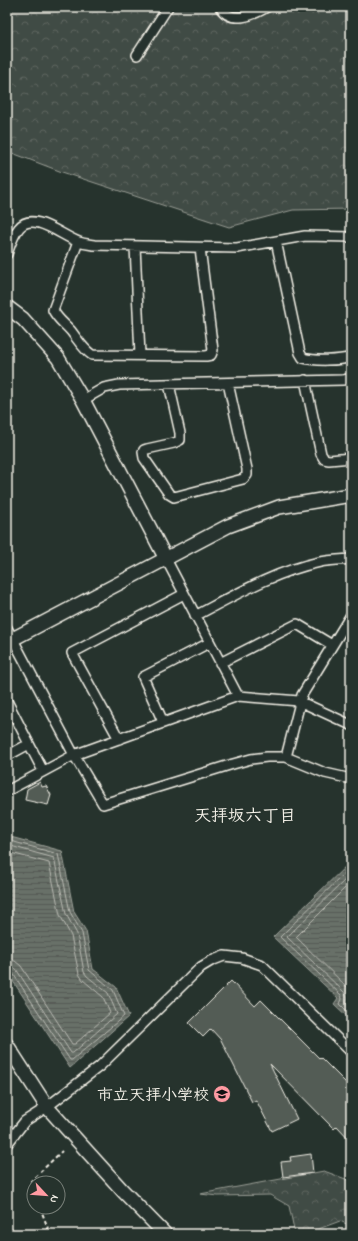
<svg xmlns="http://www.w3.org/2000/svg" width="358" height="1241" font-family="'Indie Flower','Klee One',sans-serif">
  <defs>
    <pattern id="forest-crowns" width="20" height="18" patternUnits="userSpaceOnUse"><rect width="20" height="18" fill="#414b45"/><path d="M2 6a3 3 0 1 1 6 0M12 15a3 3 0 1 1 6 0" fill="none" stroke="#5d6560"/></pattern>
    <pattern id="water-rules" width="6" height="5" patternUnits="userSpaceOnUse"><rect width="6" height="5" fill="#676f68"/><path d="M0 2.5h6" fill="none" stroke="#565a55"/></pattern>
  </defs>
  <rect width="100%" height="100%" fill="#26332d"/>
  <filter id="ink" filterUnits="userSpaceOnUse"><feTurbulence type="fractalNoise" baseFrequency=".025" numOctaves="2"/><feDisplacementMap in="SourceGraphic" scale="8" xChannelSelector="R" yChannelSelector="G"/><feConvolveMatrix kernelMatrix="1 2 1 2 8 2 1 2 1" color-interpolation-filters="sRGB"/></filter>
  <g filter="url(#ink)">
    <!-- forest -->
    <path fill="url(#forest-crowns)" stroke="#9a9e96" d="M7 7H351V209L293 210 229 227 62 172 7 151Z
      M324 1171 351 1181V1226L340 1221 305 1234H295L289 1206 270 1195 218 1196 200 1194Z"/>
    <!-- water -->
    <path fill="url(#water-rules)" stroke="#9fa39b" d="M7 836 62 851 74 912 86 931 93 969 116 987 129 1016 70 1068 7 972Z
      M351 861V1020L334 1004 338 998 273 937Z"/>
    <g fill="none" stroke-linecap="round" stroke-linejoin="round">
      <!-- shore -->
      <path stroke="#bcbdb5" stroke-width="1" d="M7 840 58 854 70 912 82 933 89 970 113 990 124 1016 72 1060H70L12 972 7 970
        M7 845 54 858 66 914 77 934 84 972 87 976 108 993 117 1014 73 1053H71L16 969 12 966 7 965
        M7 852 49 863 60 915 71 936 79 974 83 980 103 997 110 1013 75 1044H72L21 966 15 961 7 959
        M351 867 280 937 341 995 342 999 340 1004 351 1015
        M351 874 287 937 344 992 347 997 346 1003 351 1008
        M351 882 296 937 351 991"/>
    </g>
    <!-- building -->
    <path fill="#525c55" stroke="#f4f1e8" d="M40 782 42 787 46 786 51 795 48 805 25 800 27 789Z
      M231 981 255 1006 261 1000 320 1059 321 1058 351 1088V1141L337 1126 334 1129 270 1064 297 1119 272 1131 256 1100 252 1102 221 1040 211 1029 203 1037 189 1023Z
      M311 1154 313 1173 283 1177 281 1162 291 1161 290 1157Z"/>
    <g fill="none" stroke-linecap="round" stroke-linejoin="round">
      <!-- street casing -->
      <g stroke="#f4f1e8" stroke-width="12">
        <path id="street" d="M220 7C231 25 254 15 267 7
          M137 55 168 7
          M276 241 300 353 303 358C315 361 339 361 351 357
          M78 242 53 310C57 319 65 324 71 331 78 340 83 349 92 355L206 356 211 355 213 350 200 248
          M135 246 140 355
          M7 254C10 245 13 235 19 228 33 210 63 237 79 242 84 244 89 244 94 245L237 248 305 236 351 237
          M305 380 321 454 324 459 329 460 351 458
          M169 384 180 433V440L174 443 147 449 144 450 143 452 144 458 169 494 174 497 243 479 247 475V469L228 383
          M83 400 104 388 119 385 343 380 351 378
          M166 559 238 696
          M195 616C235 595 276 571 320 562 330 560 341 560 351 559
          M7 628 74 755 103 804 233 764 251 759 267 757H286L325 773 351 779
          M220 663 297 624 332 645
          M7 701 43 771
          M163 722 143 677 209 643
          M119 739 72 653 184 594
          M7 756 29 744
          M286 757 302 695 351 615
          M7 791 74 755 238 696 299 701 351 725
          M7 1144 25 1121 47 1107 100 1066 201 967 211 961 224 956 242 958 262 965 351 1052"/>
      </g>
      <!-- secondary casing -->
      <g stroke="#f4f1e8" stroke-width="16">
        <path id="secondary" d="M7 307 23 319 58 358 83 400 166 559
          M7 642 228 526 279 507 351 495
          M7 1045 47 1107 123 1191 165 1234"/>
      </g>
      <!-- path -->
      <path stroke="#f4f1e8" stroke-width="2" stroke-dasharray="4 3" stroke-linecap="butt" d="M34 1189 31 1181 62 1151
        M40 1207 50 1234"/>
      <!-- street -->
      <use href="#street" stroke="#26332d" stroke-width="9"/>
      <!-- secondary -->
      <use href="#secondary" stroke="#26332d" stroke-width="13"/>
    </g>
  </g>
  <!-- icons -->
  <defs>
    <g id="school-disc" transform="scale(0.9)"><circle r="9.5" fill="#ff9aa2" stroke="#26332d"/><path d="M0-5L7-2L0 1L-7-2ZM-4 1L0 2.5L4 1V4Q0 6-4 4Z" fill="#111"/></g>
  </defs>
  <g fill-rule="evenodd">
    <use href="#school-disc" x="222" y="1094"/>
  </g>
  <g text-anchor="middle" stroke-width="3" stroke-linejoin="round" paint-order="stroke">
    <!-- poi labels -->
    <g font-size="16" font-weight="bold" fill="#f4f1e8" stroke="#26332d" text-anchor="end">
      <text x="209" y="1100">市立天拝小学校</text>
    </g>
    <!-- neighbourhood labels -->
    <g font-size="17" font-weight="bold" fill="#f4f1e8" stroke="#26332d">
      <text x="245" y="821">天拝坂六丁目</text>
    </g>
  </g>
  <!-- margin -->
  <rect width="358" height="1241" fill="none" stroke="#26332d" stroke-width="24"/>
  <rect x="12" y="12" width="334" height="1217" fill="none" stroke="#f4f1e8" stroke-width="1.5" filter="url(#ink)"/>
  <!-- north arrow -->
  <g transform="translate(46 1195) rotate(116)"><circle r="19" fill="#26332d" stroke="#787f78"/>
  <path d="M0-3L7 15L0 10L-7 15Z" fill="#ff9aa2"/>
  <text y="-6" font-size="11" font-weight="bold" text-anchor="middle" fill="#f4f1e8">N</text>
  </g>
</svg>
